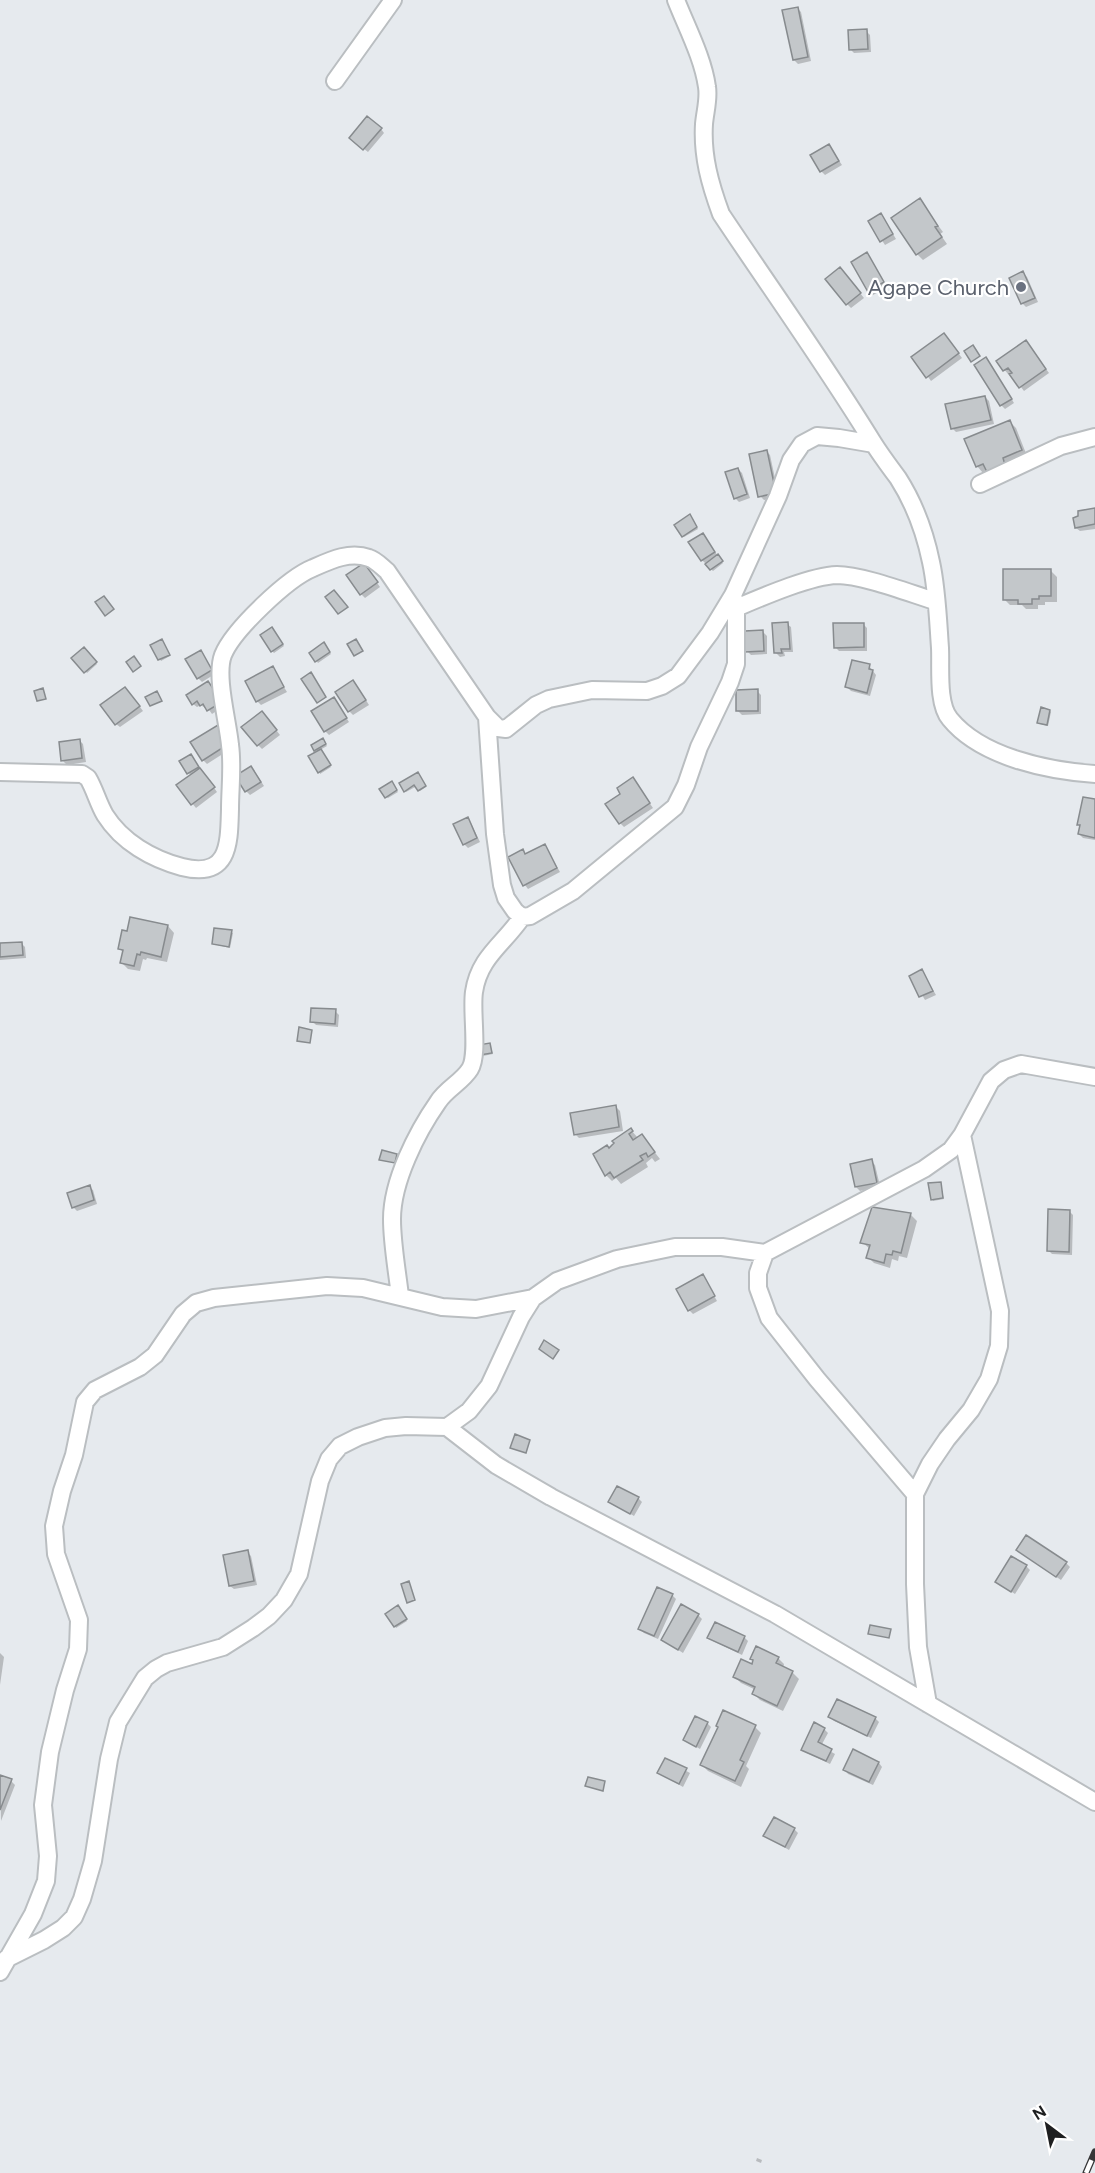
<svg xmlns="http://www.w3.org/2000/svg" width="1095" height="2173" font-family="Figtree,sans-serif">
  <rect width="100%" height="100%" fill="#e6eaee"/>
  <!-- shadow -->
  <path fill="#0003" d="M797 8 801 12 811 61 798 64 794 60Z
    M866 31 870 35 871 52 854 53 850 49Z
    M381 129 384 133 368 152 355 142Z
    M829 146 842 165 825 175 821 171Z
    M919 200 943 232 940 234 947 244 923 260 917 254Z
    M884 219 896 239 885 245 870 222Z
    M870 258 887 287 873 295 869 291Z
    M844 273 864 298 851 308 847 304Z
    M1023 273 1027 277 1038 302 1026 307 1022 303 1011 279Z
    M948 339 962 358 931 381 914 357Z
    M1029 346 1049 373 1024 391 1010 373 1008 374 998 362Z
    M990 363 1014 403 1005 409 1001 405Z
    M985 397 989 401 994 424 956 432 952 428Z
    M1010 422 1016 428 1027 456 983 473 977 466Z
    M766 451 770 455 779 497 764 500 760 496Z
    M738 469 742 473 750 498 739 502 735 498Z
    M1095 509V529L1080 531 1076 528Z
    M691 518 698 529 684 537 683 536Z
    M703 535 723 563 713 571 702 560 690 543Z
    M367 569 380 587 365 598 361 594Z
    M1051 571 1057 577V602H1045V605H1038V609H1026L1022 605H1010L1004 599Z
    M787 624 791 627 793 652H784L785 656 780 657 776 653Z
    M863 624 867 628V651H839L835 647Z
    M273 630 284 646 274 653 272 651Z
    M763 632 767 636V654L751 655 747 651Z
    M163 642 170 656 161 661 152 646Z
    M325 646 331 654 318 663 311 653Z
    M84 649 97 664 87 673 73 658Z
    M200 652 215 674 202 682 198 678Z
    M869 666 876 675 870 696 851 691 847 687Z
    M272 668 287 692 261 705 257 701Z
    M208 683 224 706 212 714 207 707 205 708 201 705 197 707 193 704Z
    M357 686 369 705 353 715 349 711Z
    M757 691 761 695V714L742 715 738 711Z
    M129 692 143 711 120 727 116 724Z
    M334 699 349 722 329 735 325 731Z
    M1050 711 1051 712 1048 726 1040 724 1039 722Z
    M266 717 280 735 262 749 258 745Z
    M218 727 232 748 207 764 203 760Z
    M79 740 83 744 86 762 67 765 63 761Z
    M324 742 327 746 320 750 331 767 320 774 318 752 313 746Z
    M192 757 217 792 196 808 178 786 191 776 181 761Z
    M255 772 264 786 250 795 246 791Z
    M419 775 426 787 420 791 417 786 406 792 405 791Z
    M636 783 653 808 624 827 620 823Z
    M393 785 398 792 388 798 386 797Z
    M1095 801V840L1083 838 1079 834 1081 826 1079 824Z
    M467 819 471 823 480 842 468 848 464 844Z
    M545 846 560 872 528 889 525 885 522 851 526 855Z
    M168 926 174 933 167 962 147 958 146 960 143 959 140 971 128 969 121 962 124 953 120 949Z
    M231 932 233 933 230 948 213 944Z
    M21 943 25 947 26 958 0 960V945Z
    M922 971 936 995 925 1000 911 976Z
    M335 1011 339 1015 338 1027 316 1025 312 1021Z
    M490 1045 493 1054 483 1056 482 1055Z
    M616 1107 620 1111 623 1131 579 1138 575 1134Z
    M631 1130 638 1138 642 1136 660 1159 655 1162 652 1158 646 1163 648 1167 621 1184 616 1178 612 1181 606 1175 609 1149Z
    M871 1161 875 1165 880 1186 860 1191 856 1187Z
    M940 1183 944 1199 933 1201 932 1199Z
    M89 1187 93 1190 97 1204 77 1211 73 1207Z
    M873 1208 911 1215 917 1221 907 1258 899 1256 898 1261 892 1259 890 1268 874 1263 868 1257 870 1249 862 1242Z
    M1069 1211 1073 1215 1072 1255 1052 1254 1048 1250Z
    M703 1276 717 1301 693 1314 689 1310Z
    M638 1498 642 1502 634 1516 610 1502Z
    M247 1552 251 1556 257 1585 234 1589 230 1586Z
    M1022 1554 1066 1563 1070 1567 1061 1580Z
    M1026 1566 1030 1570 1015 1594 997 1582Z
    M672 1595 676 1599 658 1639 644 1633 640 1629Z
    M400 1609 407 1621 396 1628 395 1626Z
    M698 1615 702 1619 683 1653 663 1640Z
    M744 1637 748 1641 742 1655 713 1641 709 1638Z
    M0 1653 4 1657 0 1685Z
    M778 1658 784 1664 783 1668 792 1672 799 1679 783 1711 760 1700 754 1694 756 1690 741 1683 734 1676 752 1666Z
    M830 1717 875 1718 879 1722 871 1738 834 1721Z
    M707 1723 711 1727 700 1749 685 1740Z
    M755 1727 761 1733 746 1766 749 1769 741 1787 708 1771 702 1765 720 1728Z
    M824 1729 828 1733 821 1746 835 1754 830 1764 807 1753 803 1749Z
    M666 1760 690 1773 683 1787 659 1773Z
    M879 1763 882 1767 873 1785 848 1774 845 1770Z
    M0 1776 11 1781 15 1785 1 1821Z
    M794 1829 798 1833 789 1850 765 1836Z
    M757 2158 762 2160 761 2163 756 2161Z"/>
  <!-- building -->
  <path fill="#c3c7ca" stroke="#878b8e" stroke-width="1.5" d="M798 7 808 57 793 60 782 10Z
    M867 29 868 49 849 50 848 30Z
    M367 116 382 128 363 150 349 138Z
    M829 144 839 161 820 172 810 155Z
    M920 198 938 226 935 227 942 237 916 255 891 218Z
    M881 213 893 234 880 242 868 221Z
    M867 252 884 282 868 292 851 262Z
    M840 267 861 293 846 305 825 279Z
    M1023 271 1035 298 1021 304 1009 278Z
    M944 333 959 353 926 378 911 357Z
    M1026 340 1046 369 1019 388 1009 374 1012 373 1008 368 1003 371 996 361Z
    M973 345 980 356 971 362 964 351Z
    M986 357 1012 399 1000 406 974 365Z
    M985 396 991 420 951 429 945 404Z
    M1010 420 1022 450 1003 458 1005 465 987 472 983 464 976 467 964 439Z
    M767 450 776 493 758 497 749 454Z
    M738 468 747 494 734 499 725 472Z
    M1095 508V524L1075 528 1073 518 1078 516V511Z
    M690 514 697 527 682 537 674 525Z
    M703 533 715 552 701 561 688 542Z
    M718 554 723 561 710 570 705 564Z
    M364 563 378 582 360 595 346 575Z
    M1003 569H1051V596H1039V599H1032V604H1018V600H1003Z
    M334 590 348 607 338 614 325 597Z
    M104 596 114 609 105 616 95 602Z
    M788 622 790 649H781L782 653H774L772 623Z
    M833 623H864V647L834 648Z
    M272 627 283 644 271 652 260 635Z
    M763 630 764 651 745 652V631Z
    M162 639 170 655 158 660 150 645Z
    M356 639 363 651 354 656 347 644Z
    M324 642 330 652 315 662 309 653Z
    M84 647 97 662 84 673 71 658Z
    M201 650 212 670 197 679 185 659Z
    M134 656 141 666 133 672 126 662Z
    M852 660 870 664 869 669 873 670 867 693 845 687Z
    M273 666 284 687 256 702 245 681Z
    M311 672 326 697 317 703 301 679Z
    M353 680 366 700 348 712 335 692Z
    M208 681 222 702 207 711 203 704 200 706 197 701 192 705 186 695Z
    M125 687 140 706 115 725 100 705Z
    M43 688 46 699 37 701 34 691Z
    M758 689V711H736V690Z
    M157 691 162 701 150 706 145 697Z
    M334 697 347 718 324 732 311 711Z
    M1041 707 1050 710 1047 725 1037 723Z
    M262 711 277 730 257 746 241 727Z
    M218 725 230 743 202 761 190 742Z
    M323 738 326 744 314 751 311 745Z
    M80 739 82 758 61 761 59 742Z
    M321 749 331 765 318 773 308 756Z
    M191 754 199 767 187 774 179 761Z
    M251 766 261 782 245 792 235 776Z
    M200 768 215 787 191 805 176 785Z
    M418 772 426 786 418 791 414 785 404 792 399 783Z
    M633 777 650 803 619 824 605 804 620 794 617 788Z
    M392 781 397 790 385 798 379 789Z
    M1083 797 1095 799V838L1078 834 1080 825H1077Z
    M468 817 477 838 463 845 453 824Z
    M545 844 557 868 523 886 508 857 523 849 525 854Z
    M130 917 168 925 161 957 141 952 140 955 137 954 134 966 120 963 123 950 118 949 122 930 127 931Z
    M214 928 232 930 229 947 212 944Z
    M22 942 23 955 0 957V943Z
    M922 969 933 991 919 997 909 976Z
    M311 1008 336 1009 335 1024 310 1022Z
    M299 1027 312 1030 310 1043 297 1041Z
    M490 1043 492 1053 480 1055 478 1045Z
    M616 1105 619 1127 574 1135 570 1113Z
    M631 1128 633 1131 629 1134 633 1140 642 1134 655 1152 648 1157 646 1153 640 1156 643 1160 614 1178 610 1172 605 1176 593 1154 607 1145 609 1148 614 1143 612 1141Z
    M382 1150 397 1154 395 1163 379 1160Z
    M872 1159 877 1183 855 1187 850 1164Z
    M941 1182 943 1198 931 1200 928 1183Z
    M90 1185 94 1200 72 1208 67 1193Z
    M872 1207 911 1213 901 1253 893 1251 892 1255 886 1254 884 1263 866 1258 870 1245 860 1243Z
    M1048 1209 1070 1210 1069 1252 1047 1251Z
    M703 1274 715 1296 688 1311 676 1289Z
    M544 1340 559 1350 553 1359 539 1349Z
    M515 1434 530 1440 526 1453 510 1448Z
    M617 1486 639 1497 630 1514 608 1502Z
    M1026 1535 1067 1562 1056 1577 1016 1550Z
    M248 1550 254 1581 229 1586 223 1555Z
    M1011 1556 1027 1565 1011 1592 995 1582Z
    M409 1581 415 1600 407 1603 401 1584Z
    M657 1587 673 1594 654 1636 638 1629Z
    M681 1604 699 1614 678 1650 661 1640Z
    M398 1605 407 1619 394 1627 385 1614Z
    M715 1622 745 1636 738 1652 707 1638Z
    M870 1625 891 1629 889 1638 868 1634Z
    M756 1646 779 1657 776 1663 793 1671 777 1706 752 1694 755 1687 733 1677 741 1659 752 1664 753 1660 750 1659Z
    M837 1699 876 1717 867 1736 828 1717Z
    M723 1710 756 1725 740 1760 744 1762 735 1781 700 1765 718 1727 716 1726Z
    M695 1716 708 1722 696 1747 683 1740Z
    M814 1722 825 1728 818 1742 832 1749 826 1761 801 1750Z
    M853 1749 879 1762 869 1782 843 1770Z
    M665 1758 687 1768 679 1784 657 1773Z
    M0 1775 12 1779 0 1810Z
    M588 1777 605 1781 603 1791 585 1786Z
    M774 1817 795 1828 785 1847 763 1836Z"/>
  <g fill="none" stroke-linecap="round" stroke-linejoin="round">
    <!-- street casing -->
    <g stroke="#babec1" stroke-width="20">
      <path id="street" d="M676 0C687 28 703 58 707 87 709 99 705 112 704 124 702 156 710 184 721 214 771 289 824 363 872 441 880 454 889 466 898 478 914 503 925 533 931 562 937 589 938 620 940 648 941 667 937 704 950 719 981 757 1048 771 1095 774
        M335 81 393 0
        M980 484 1061 446 1095 437
        M736 608C762 597 810 576 837 575 862 575 909 593 935 601
        M487 717 495 834 502 885 506 898 515 911 522 917 530 916 573 891 675 807 686 785 699 747 730 682 736 664V608L733 595
        M0 772 82 774 88 778C95 790 98 803 105 815 122 842 152 859 182 867 230 879 229 843 230 809 230 788 233 766 230 745 228 722 215 676 223 655 233 630 288 578 313 568 331 560 350 551 369 558 376 560 382 567 387 571L487 717 498 728 506 729 536 705 549 699 592 690 647 691 662 686 678 676 710 633 733 595 778 496 791 460 802 444 817 436 839 438 874 444
        M400 1296C397 1270 392 1244 392 1219 392 1181 417 1132 438 1102 446 1089 462 1082 470 1069 479 1054 471 1012 474 992 479 957 504 944 522 917
        M447 1427 496 1465 551 1497 775 1614 1095 1802
        M915 1494 930 1464 947 1439 971 1410 989 1379 999 1346 1000 1311 962 1135
        M928 1704 918 1647 915 1584V1494L817 1379 769 1318 758 1288V1273L765 1253 924 1169 951 1150 962 1135 991 1081 1004 1070 1021 1064 1095 1077
        M6 1959 44 1940 63 1928 74 1917 82 1899 93 1861 109 1759 118 1722 145 1678 156 1669 167 1663 223 1647 253 1628 269 1616 284 1600 299 1574 320 1481 329 1459 340 1446 358 1437 385 1428 406 1426 447 1427 469 1411 489 1386 521 1317 533 1298 557 1281 617 1259 675 1247H722L765 1253
        M0 1972 33 1914 46 1881 48 1856 43 1805 50 1752 65 1690 78 1649 79 1620 56 1554 54 1526 62 1491 74 1455 85 1402 95 1390 140 1367 155 1355 183 1314 196 1303 214 1298 327 1286 363 1288 442 1307 476 1309 533 1298"/>
    </g>
    <!-- street -->
    <use href="#street" stroke="#fff" stroke-width="16"/>
    <!-- rail casing -->
    <g stroke="#353637" stroke-width="7">
      <path id="rail" d="M1086 2173 1095 2152"/>
    </g>
    <!-- rail -->
    <use href="#rail" stroke="#fff" stroke-width="4.5" stroke-dasharray="14" stroke-linecap="butt"/>
  </g>
  <!-- markers -->
  <circle fill="#6b7280" stroke="#fff" stroke-width="2" cx="1021" cy="287" r="6"/>
  <g text-anchor="middle" stroke-width="4.5" stroke-linejoin="round" paint-order="stroke">
    <!-- worship labels -->
    <g font-size="22" fill="#5b616d" stroke="#fff" text-anchor="end">
      <text x="1009" y="295">Agape Church</text>
    </g>
  </g>
  <!-- north arrow -->
  <g transform="translate(1047 2125) rotate(328)" stroke="#ffffff" stroke-width="4.5" paint-order="stroke">
  <path d="M0-4.5L10 22L0 15L-10 22Z" fill="#1e1f20"/>
  <text y="-9" font-size="16" font-weight="bold" text-anchor="middle" fill="#1e1f20">N</text>
  </g>
</svg>
